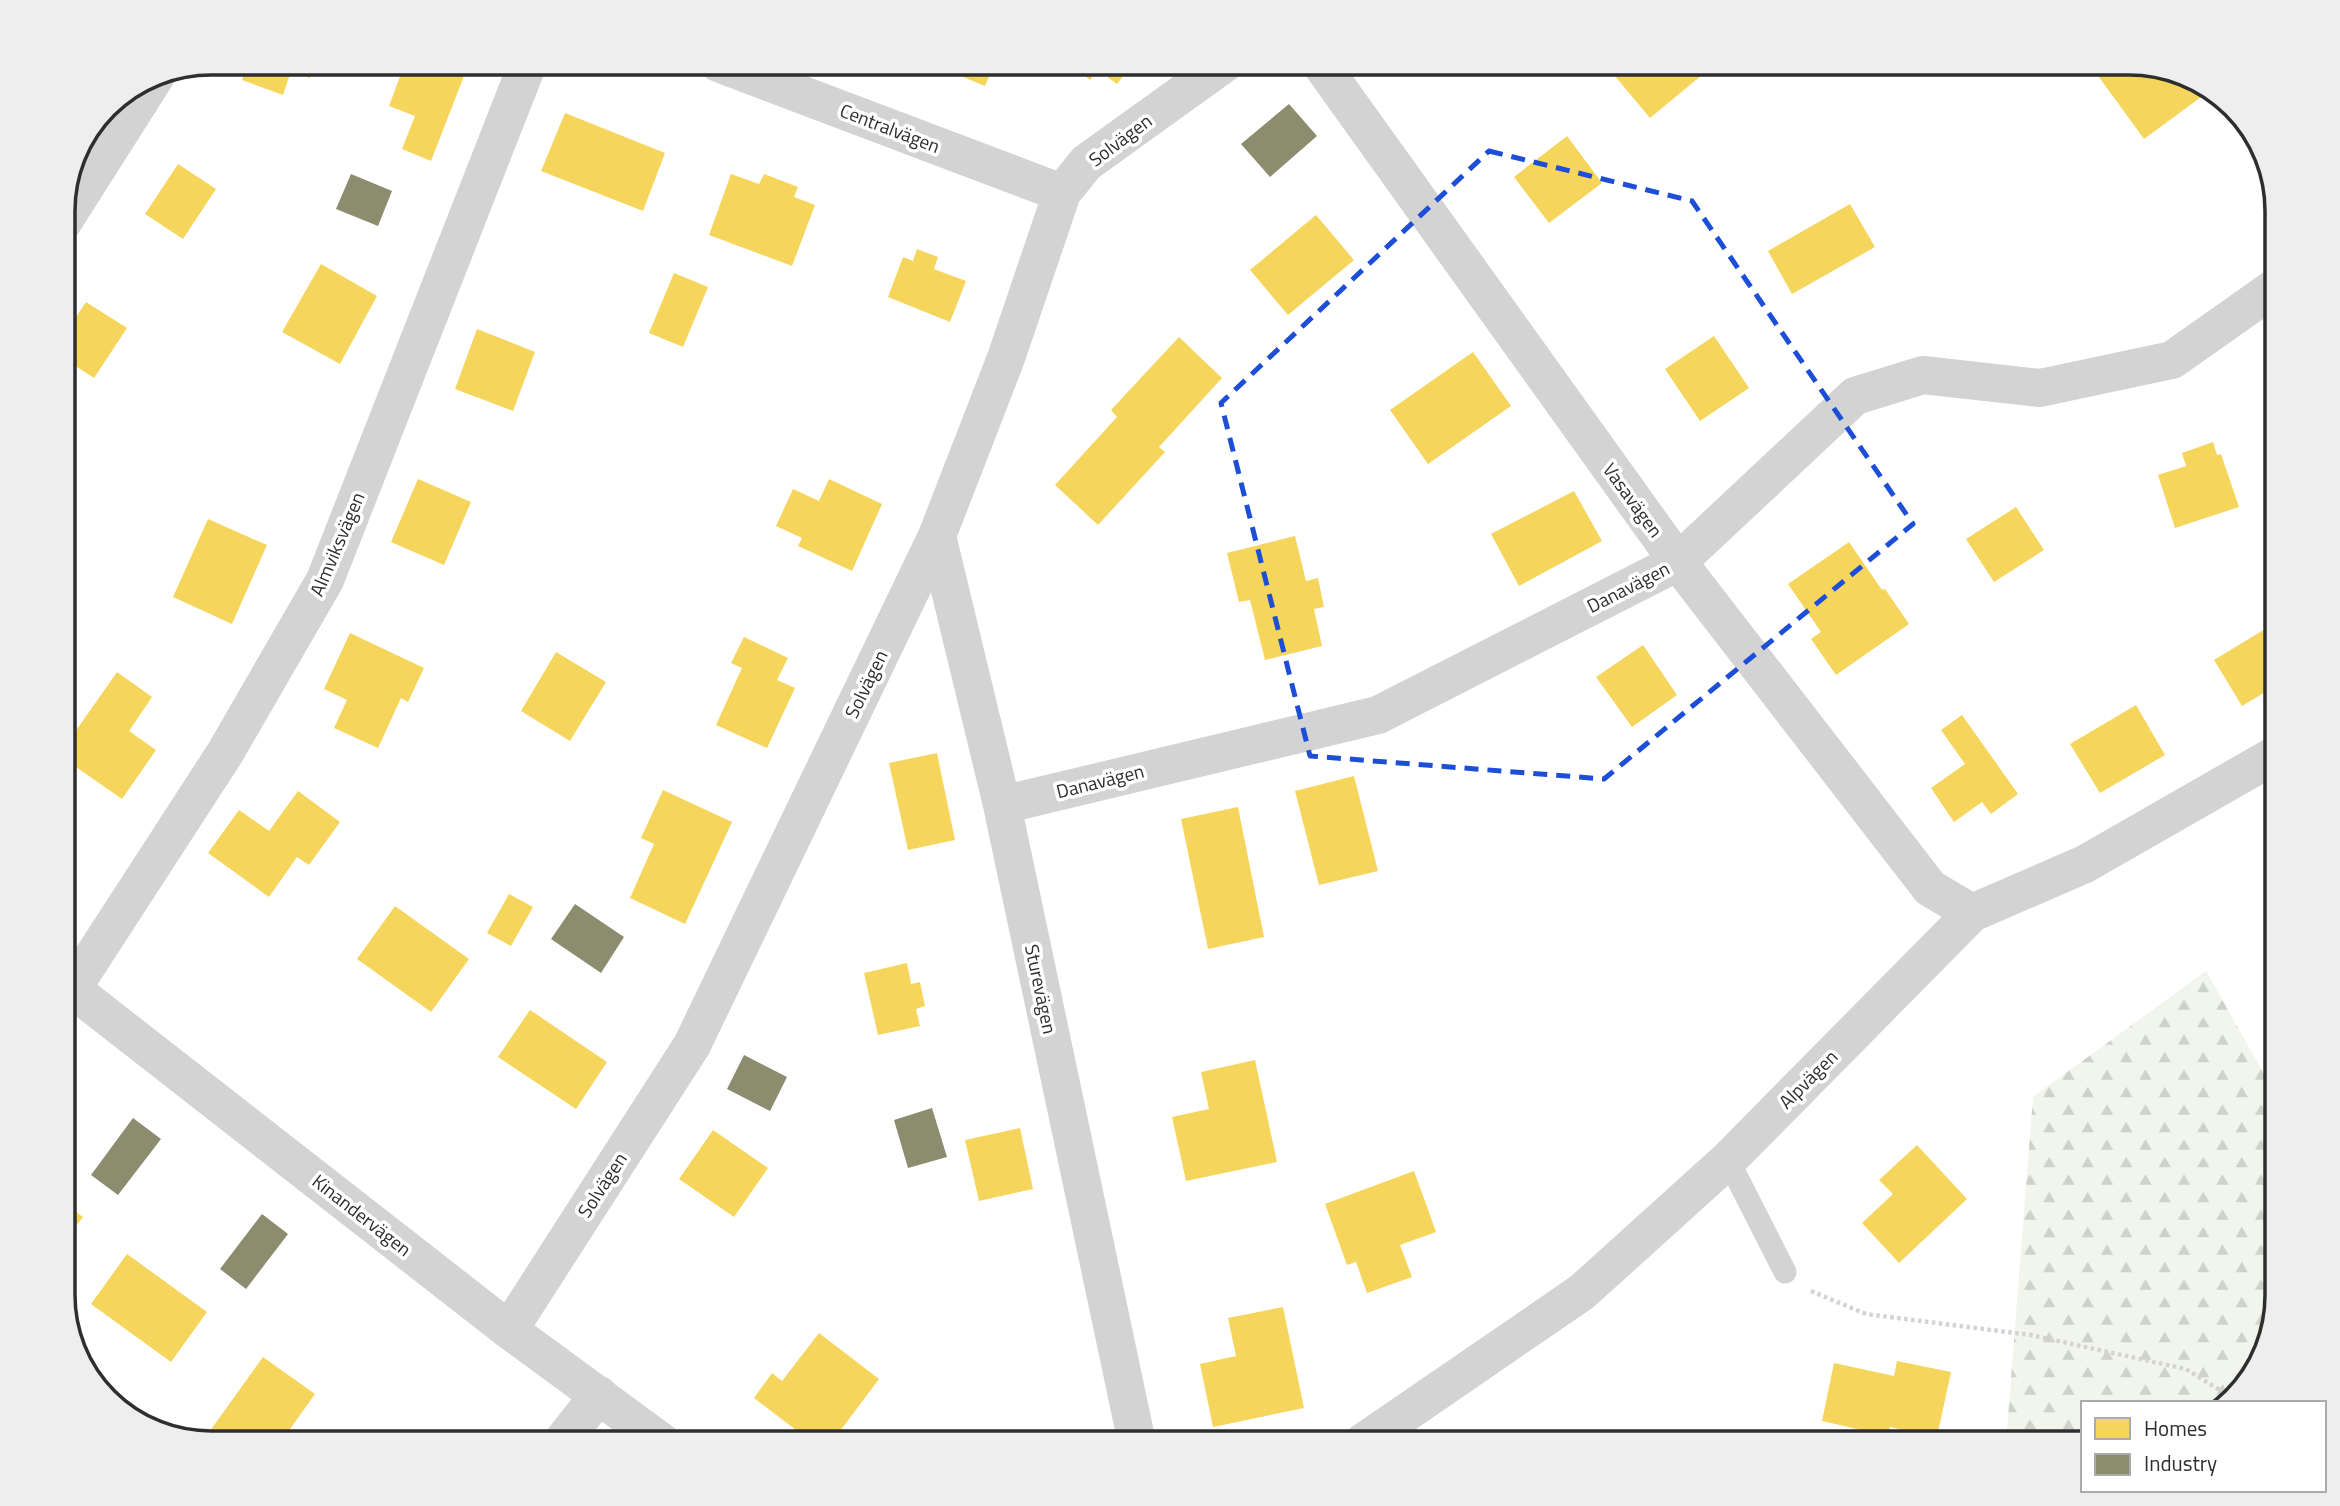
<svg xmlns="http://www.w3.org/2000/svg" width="2340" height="1506" font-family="'Titillium Web',sans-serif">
  <defs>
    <pattern id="forest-firs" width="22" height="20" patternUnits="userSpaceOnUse" patternTransform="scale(1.75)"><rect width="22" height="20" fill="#f1f5eb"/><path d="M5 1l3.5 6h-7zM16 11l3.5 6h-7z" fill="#cfd2ca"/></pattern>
  </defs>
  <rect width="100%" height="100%" fill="#fff"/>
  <!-- forest -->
  <path fill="url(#forest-firs)" d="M2206 971 2277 1097V1296L2252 1377 2225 1403H2083V1443H2006L2033 1097Z"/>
  <!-- homes -->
  <path fill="#f6d55c" d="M248 63H315L310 78 291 71 283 95 242 80Z
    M405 63H430L464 76 431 161 402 149 415 116 389 106Z
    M929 63H995L985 86Z
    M1070 63H1133L1117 84 1098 70 1090 80Z
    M1604 63H1691L1702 75 1650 118Z
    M2110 63H2129L2212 89 2144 139 2096 73Z
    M565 113 665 153 643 211 541 171Z
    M1567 136 1602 183 1549 223 1514 177Z
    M178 164 216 189 183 239 145 214Z
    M731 174 759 184 764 174 798 187 794 197 815 205 792 266 709 235Z
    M1850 204 1875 247 1792 294 1768 251Z
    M1316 215 1354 260 1288 315 1250 270Z
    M917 249 938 257 934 269 966 281 950 322 888 297 903 257 913 261Z
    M321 264 377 296 340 364 282 332Z
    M674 273 708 287 683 347 649 333Z
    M86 302 127 328 94 378 63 358V337Z
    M477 329 535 352 513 411 455 389Z
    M1714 336 1749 388 1700 421 1665 369Z
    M1179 337 1222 378 1159 447 1165 452 1098 525 1055 485 1117 417 1111 410Z
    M1473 352 1511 406 1428 464 1390 410Z
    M2213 442 2217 455 2221 454 2239 507 2175 528 2158 475 2186 466 2182 453Z
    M418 479 471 502 444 565 391 542Z
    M829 479 882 504 852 571 798 546 802 538 776 526 793 489 819 501Z
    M1574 491 1602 541 1519 586 1491 534Z
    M2016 507 2044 550 1994 582 1966 539Z
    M208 519 267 545 232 624 173 597Z
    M1295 536 1306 581 1318 578 1324 607 1314 609 1322 646 1265 660 1250 600 1239 602 1227 553Z
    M1849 542 1882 590 1885 589 1909 624 1836 675 1811 639 1821 632 1788 584Z
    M2275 623 2277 626V685L2242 706 2214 660Z
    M350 633 424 668 408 702 401 698 378 748 334 728 347 700 324 689Z
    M744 637 788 658 777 680 795 688 767 748 716 725 742 668 731 663Z
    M1643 645 1677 695 1632 727 1596 677Z
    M556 652 606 682 570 741 521 711Z
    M117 672 152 697 129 731 156 750 122 799 63 758V749Z
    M2136 705 2165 755 2100 793 2070 744Z
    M1962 715 2018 794 1991 814 1982 802 1954 822 1931 788 1965 764 1941 730Z
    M937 753 955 840 908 850 889 763Z
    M1354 776 1378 871 1319 885 1295 791Z
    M663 790 732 822 685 924 630 898 654 844 641 838Z
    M298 791 340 822 309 865 297 857 269 897 208 853 239 810 269 831Z
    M1238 807 1264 937 1208 949 1181 819Z
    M509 894 533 907 511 946 487 933Z
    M395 906 469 959 431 1012 357 959Z
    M907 963 911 984 920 982 925 1006 916 1009 920 1026 878 1035 864 973Z
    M530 1010 607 1062 576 1109 498 1057Z
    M1255 1060 1277 1162 1186 1181 1172 1117 1209 1109 1201 1072Z
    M1020 1128 1033 1189 979 1201 965 1140Z
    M713 1130 768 1168 734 1217 679 1179Z
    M1917 1145 1967 1199 1899 1263 1862 1223 1893 1194 1879 1180Z
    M1414 1171 1436 1232 1400 1245 1412 1277 1367 1293 1356 1262 1347 1265 1325 1204Z
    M63 1202 83 1217 63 1243Z
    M127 1254 207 1312 171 1362 91 1304Z
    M1283 1307 1304 1408 1213 1427 1200 1364 1236 1356 1228 1318Z
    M819 1333 879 1379 831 1443H813L754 1398 772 1373 782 1381Z
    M263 1357 315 1394 280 1443H219L207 1435Z
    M1897 1361 1951 1372 1937 1437 1890 1427 1888 1436 1822 1421 1834 1363 1894 1376Z
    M1031 1429 1089 1442V1443H1028Z"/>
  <!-- industry -->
  <path fill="#8c8c6e" d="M1289 104 1317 136 1270 177 1241 144Z
    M351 174 392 191 378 226 336 209Z
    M575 904 624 937 601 973 551 939Z
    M744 1055 787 1077 770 1111 727 1089Z
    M932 1108 947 1157 908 1168 894 1120Z
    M133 1118 161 1139 118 1195 91 1175Z
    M262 1214 288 1234 246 1289 220 1269Z"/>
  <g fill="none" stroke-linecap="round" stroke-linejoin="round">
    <!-- path -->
    <path stroke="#d3d3d3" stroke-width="4.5" stroke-dasharray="3.5 3.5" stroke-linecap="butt" d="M1811 1291 1866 1314 2031 1335 2186 1369 2231 1397"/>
    <!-- service -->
    <path stroke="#d3d3d3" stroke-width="23" d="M1728 1160 1785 1272"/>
    <!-- minor -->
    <path stroke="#d3d3d3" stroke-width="38" d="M718 63 1062 193
      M1320 63 1678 562 1930 888 1972 913
      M63 222 157 74
      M937 536 1002 805 1137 1443
      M1002 805 1378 715 1678 562 1855 396 1923 375 2040 388 2172 360 2277 286
      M63 982 509 1330 663 1443
      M72 989 225 753 325 580 528 63
      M509 1330 692 1045 937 536 1006 358 1062 193 1086 163 1225 63
      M561 1443 599 1395
      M1362 1443 1582 1292 1728 1160 1972 913 2085 864 2277 754"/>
  </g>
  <!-- marked area -->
  <path fill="none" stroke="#1d4ed8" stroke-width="5" stroke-dasharray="14 9" stroke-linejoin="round" d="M1489 151 1692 201 1913 524 1604 779 1310 756 1221 403Z"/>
  <g text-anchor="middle" stroke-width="7" stroke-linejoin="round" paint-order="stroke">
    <!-- street labels -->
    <g font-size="19" fill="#2e2e2e" stroke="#fff">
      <text transform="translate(890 128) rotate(21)" y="7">Centralvägen</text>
      <text transform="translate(1120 140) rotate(-37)" y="7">Solvägen</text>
      <text transform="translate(1633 500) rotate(54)" y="7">Vasavägen</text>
      <text transform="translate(337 544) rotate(-67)" y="7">Almviksvägen</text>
      <text transform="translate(1628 587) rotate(-27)" y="7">Danavägen</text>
      <text transform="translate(866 684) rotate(-64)" y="7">Solvägen</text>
      <text transform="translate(1100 781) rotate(-14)" y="7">Danavägen</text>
      <text transform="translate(1041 989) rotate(78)" y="7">Sturevägen</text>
      <text transform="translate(1808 1079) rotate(-45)" y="7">Alpvägen</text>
      <text transform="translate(602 1185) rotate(-57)" y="7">Solvägen</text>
      <text transform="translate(362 1215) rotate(38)" y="7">Kinandervägen</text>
    </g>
  </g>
  <!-- crop -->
  <path d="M0 0H2340V1506H0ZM211 75H2129A136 136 0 0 1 2265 211V1295A136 136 0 0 1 2129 1431H211A136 136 0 0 1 75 1295V211A136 136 0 0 1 211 75Z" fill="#eee" fill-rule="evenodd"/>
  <path fill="none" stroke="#2e2e2e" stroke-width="3.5" d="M211 75H2129A136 136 0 0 1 2265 211V1295A136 136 0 0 1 2129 1431H211A136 136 0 0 1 75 1295V211A136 136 0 0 1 211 75Z"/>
  <!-- legend -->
  <rect x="2081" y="1401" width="245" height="91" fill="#ffffff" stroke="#ababab" stroke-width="2"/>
  <rect x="2095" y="1418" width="35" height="21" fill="#f6d55c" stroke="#ababab" stroke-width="2"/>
  <text x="2144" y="1436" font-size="21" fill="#2e2e2e">Homes</text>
  <rect x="2095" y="1454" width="35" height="21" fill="#8c8c6e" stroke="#ababab" stroke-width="2"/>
  <text x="2144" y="1471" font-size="21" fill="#2e2e2e">Industry</text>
</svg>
